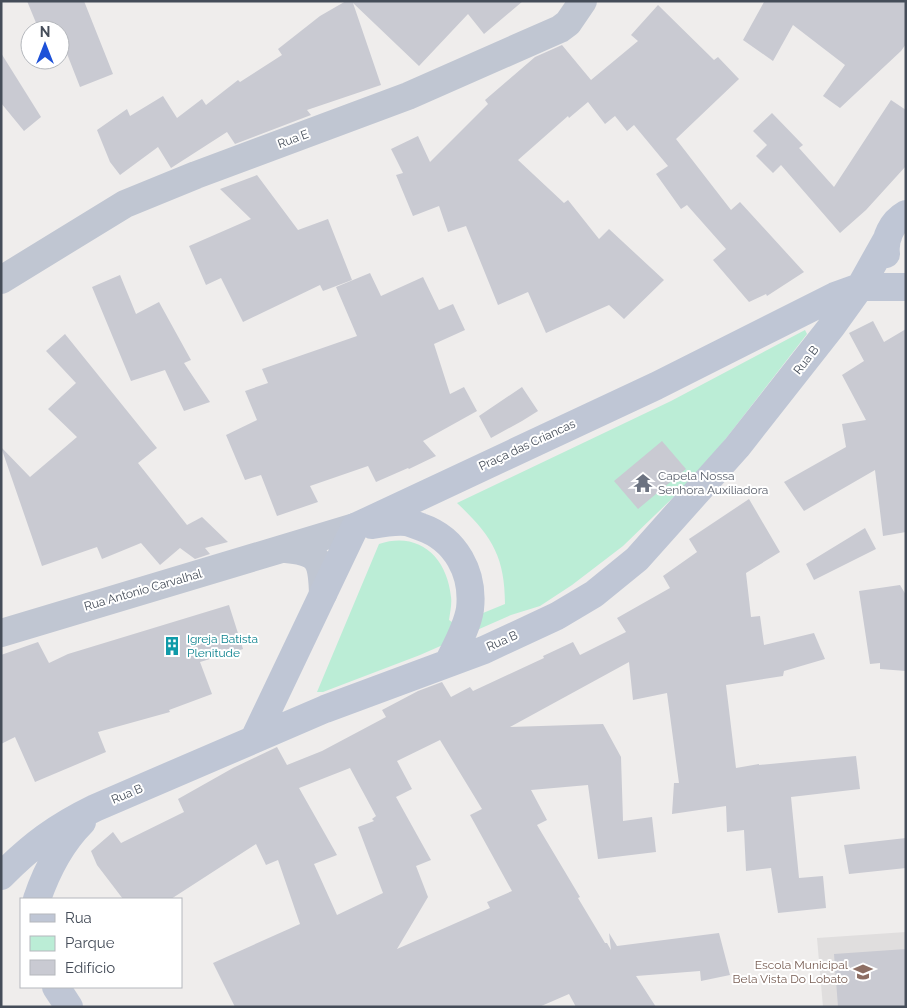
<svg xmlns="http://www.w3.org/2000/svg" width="907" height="1008" font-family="Raleway,sans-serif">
  <rect width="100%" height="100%" fill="#efedec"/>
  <!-- education -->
  <path fill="#e0dede" d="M906 932V1007H823L817 938Z"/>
  <!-- green -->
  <path fill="#bbedd6" d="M805 330 807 334 717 450 686 485 623 546 572 585 540 606 511 615 420 655 323 692H317L379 544C419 531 447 557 451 597 452 604 450 613 449 620L452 622H461L505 604C505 556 491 535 457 503L671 401Z"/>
  <!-- building -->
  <path fill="#c9cad2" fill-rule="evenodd" d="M27 1H84L113 74 80 87 60 36V30H39Z
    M346 1H523L484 34 468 14 419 66 353 3 381 85 307 110 311 115 235 144 227 132 171 168 158 147 120 175 110 162 97 130 127 109 130 116 163 96 177 118 202 99 206 105 238 80 240 82 282 55 278 49 320 16Z
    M763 1H906V44L901 51 840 108 823 96 845 65 793 25 773 61 743 40 764 2Z
    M658 5 714 60 718 57 739 79 676 139 731 210 740 202 804 272 767 296 766 294 749 302 713 260 726 249 687 205 681 209 656 174 668 166 634 125 627 131 615 116 605 124 588 102 569 118 568 116 518 160 564 203 568 200 599 239 609 229 664 280 624 319 609 305 546 333 528 292 498 305 466 226 448 232 439 206 413 216 396 175 403 173 391 149 418 136 430 162 488 104 485 100 535 57 562 45 591 80 638 41 631 35Z
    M1 53 41 117 24 131 1 103Z
    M891 100 906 110V166L866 210 840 233 781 165 773 173 756 156 767 145 753 131 772 113 803 145 799 148 834 187Z
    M257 175 298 230 328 219 352 280 323 291 320 285 243 322 221 278 206 285 189 246 251 219 220 189Z
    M370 273 381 296 423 277 439 310 453 304 465 330 434 344 450 394 464 387 477 411 423 441 436 456 409 469 408 468 376 482 368 466 310 486 318 502 277 516 261 475 245 480 226 435 257 420 245 391 268 383 262 369 357 336 336 287Z
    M120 275 136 314 159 302 191 360 184 363 210 402 184 411 165 370 131 381 92 287Z
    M873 321 884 342 906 329V532L883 536 875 470 804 511 784 482 846 447 842 424 866 420 842 375 864 361 849 333Z
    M65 334 157 448 138 463 187 525 202 517 228 542 205 548 210 554 195 559 180 548 160 565 141 543 102 559 97 547 42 566 1 447 30 477 77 437 48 409 76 383 46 351Z
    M522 387 538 411 522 421 491 438 479 416Z
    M662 441 686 469 638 509 614 481Z
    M749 499 780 552 746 573 751 617 760 616 764 645 814 633 825 659 784 671 783 676 726 685 736 768 759 764V765L856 756 860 789 791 797 799 878 823 876 826 908 778 913 771 868 746 871 744 830 727 832 726 806 672 814 674 783H679L667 693 633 700 629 662 510 727 603 724 621 757 623 821 652 817 656 852 598 859 588 785 531 790 547 820 537 825 580 897 578 898 605 943H607L611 950 609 933 617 946 719 933 730 975 701 981 700 971 636 976 656 1007H576L569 994 539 1007H235L213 963 300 924 278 860 266 865 256 844 171 899H123L97 865 91 851 113 832 121 843 184 812 178 799 233 768 277 747 287 765 322 751 386 717 382 710 418 691 442 682 451 697 470 687 473 691 544 658 543 656 573 642 580 655 626 632 617 618 670 588 663 576 697 552 689 539ZM440 740 482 809 470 815 512 891 487 902 490 908 397 949 428 897 416 866 431 860 396 797 412 789 397 761ZM350 768 376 816 372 819 374 821 358 827 383 893 337 915 314 864 337 855 299 788Z
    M865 528 876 549 814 580 806 564Z
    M900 585 906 595V671L880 669V663L870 664 859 591Z
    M229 605 243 649 200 662 212 694 169 710 170 712 98 732 106 752 35 782 15 737 1 744V655L38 642 49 663 68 654Z
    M906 838V868L849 874 844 845Z
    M906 949V1007H838L834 954Z"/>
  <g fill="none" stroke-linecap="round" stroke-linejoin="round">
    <!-- street -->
    <path stroke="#c0c6d2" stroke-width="28" d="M1 280 125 204 196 175 408 96 560 29 568 23 583 1
      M286 549C320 552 322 561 323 594
      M1 633 355 527"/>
    <!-- secondary -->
    <path stroke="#bfc6d5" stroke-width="28" d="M886 254C884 238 892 222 906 214
      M372 525C383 523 395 521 406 522 411 523 416 525 421 527 456 539 474 573 470 609 467 628 456 646 448 663
      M254 739 355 527 656 386 835 296 860 287H906
      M1 876C32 845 56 827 95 808L325 709 484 650 557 616 594 594 637 559 737 447 832 326 860 287 888 237
      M37 899C47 870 60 844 82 822
      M56 987 69 1007"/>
  </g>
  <!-- icons -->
  <defs>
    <g id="temple-bare" transform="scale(1.5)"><path d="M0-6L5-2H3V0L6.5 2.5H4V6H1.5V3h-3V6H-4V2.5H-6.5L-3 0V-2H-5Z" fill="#6b7280" stroke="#fff" stroke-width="2.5" paint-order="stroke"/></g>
    <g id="building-bare" transform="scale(1.5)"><path d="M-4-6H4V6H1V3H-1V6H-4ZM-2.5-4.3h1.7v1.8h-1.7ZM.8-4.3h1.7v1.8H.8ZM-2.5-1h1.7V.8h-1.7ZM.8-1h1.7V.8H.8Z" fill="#0f9aa8" stroke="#fff" stroke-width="2.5" paint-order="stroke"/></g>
    <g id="school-bare" transform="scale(1.5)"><path d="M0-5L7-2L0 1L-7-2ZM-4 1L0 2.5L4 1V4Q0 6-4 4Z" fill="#8d6e63" stroke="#fff" stroke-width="2.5" paint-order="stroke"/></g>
  </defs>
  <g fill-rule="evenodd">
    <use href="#temple-bare" x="643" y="483"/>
    <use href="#building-bare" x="172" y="646"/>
    <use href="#school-bare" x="863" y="972"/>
  </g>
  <g text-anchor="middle" stroke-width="4" stroke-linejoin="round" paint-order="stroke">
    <!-- street labels -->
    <g font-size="12" fill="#454d59" stroke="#fff">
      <text transform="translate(293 139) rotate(-20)" y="4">Rua E</text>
      <text transform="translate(806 360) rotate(-52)" y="4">Rua B</text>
      <text transform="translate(527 445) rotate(-25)" y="4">Praça das Criancas</text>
      <text transform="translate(143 590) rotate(-16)" y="4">Rua Antonio Carvalhal</text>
      <text transform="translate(502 641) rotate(-24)" y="4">Rua B</text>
      <text transform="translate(127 794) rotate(-23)" y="4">Rua B</text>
    </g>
    <!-- worship labels -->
    <g font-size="12" fill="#5b616d" stroke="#fff" text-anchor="start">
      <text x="658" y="480">Capela Nossa<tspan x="658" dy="14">Senhora Auxiliadora</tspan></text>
    </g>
    <!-- culture labels -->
    <g font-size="12" fill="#0d838f" stroke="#fff" text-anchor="start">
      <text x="187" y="643">Igreja Batista<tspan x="187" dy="14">Plenitude</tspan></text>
    </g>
    <!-- education labels -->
    <g font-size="12" fill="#785e54" stroke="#fff" text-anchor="end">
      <text x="848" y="969">Escola Municipal<tspan x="848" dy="14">Bela Vista Do Lobato</tspan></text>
    </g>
  </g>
  <!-- border -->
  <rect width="907" height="1008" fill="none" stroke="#454d59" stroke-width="5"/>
  <!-- legend -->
  <rect x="20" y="898" width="162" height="90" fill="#ffffff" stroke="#b5b8bd"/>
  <rect x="30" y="914" width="25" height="8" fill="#bfc6d5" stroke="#b5b8bd"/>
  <text x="65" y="923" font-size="15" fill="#454d59">Rua</text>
  <rect x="30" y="936" width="25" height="15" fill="#bbedd6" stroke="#b5b8bd"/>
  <text x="65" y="948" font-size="15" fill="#454d59">Parque</text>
  <rect x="30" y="960" width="25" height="15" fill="#c9cad2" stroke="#b5b8bd"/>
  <text x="65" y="973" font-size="15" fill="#454d59">Edifício</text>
  <!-- north arrow -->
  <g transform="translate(45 45)"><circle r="24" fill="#ffffff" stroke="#b5b8bd"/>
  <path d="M0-4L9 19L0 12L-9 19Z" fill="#1d51d8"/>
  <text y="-8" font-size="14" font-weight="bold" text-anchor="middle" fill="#454d59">N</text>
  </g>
</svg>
